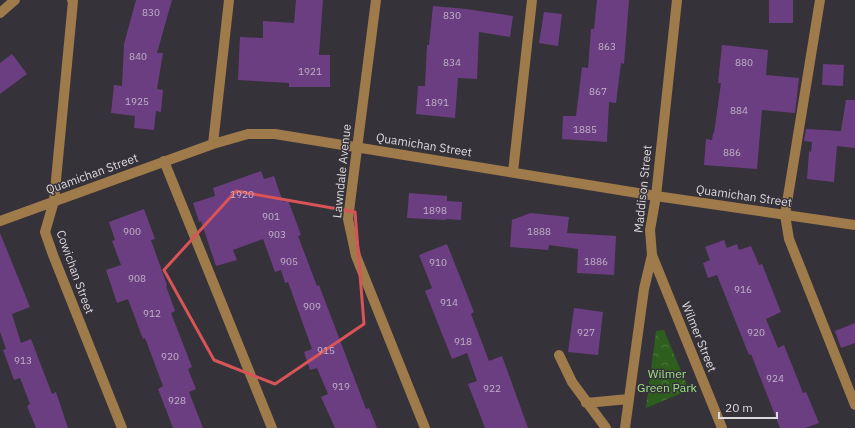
<svg xmlns="http://www.w3.org/2000/svg" width="855" height="428" font-family="'IBM Plex Sans',sans-serif">
  <defs>
    <pattern id="park-crowns" width="20" height="18" patternUnits="userSpaceOnUse"><rect width="20" height="18" fill="#2e5e1d"/><path d="M2 6a3 3 0 1 1 6 0M12 15a3 3 0 1 1 6 0" fill="none" stroke="#4c743d"/></pattern>
  </defs>
  <rect width="100%" height="100%" fill="#363239"/>
  <!-- park -->
  <path fill="url(#park-crowns)" d="M664 330 689 390 646 408 656 331Z"/>
  <!-- building -->
  <path fill="#6b3e81" d="M136 0H172L157 53H163L157 89 163 90 161 112 156 111 154 130 134 128 135 116 111 113 114 85 122 86 124 44Z
    M296 0H323L319 55H330V87H289V83L238 80 240 37 263 38V21L294 23Z
    M597 0H629L624 64 621 63 616 103 609 102 607 142 562 139 563 116H576L582 67 588 68 591 29H594Z
    M769 0H793V23H769Z
    M433 6 466 9 513 16 510 37 479 32 477 79 458 78 455 118 416 114 418 86H425L427 45H429Z
    M544 12 562 14 558 46 539 43Z
    M722 45 768 50 766 75 799 78 795 113 762 110 757 169 704 165 706 139 712 140 713 133H714L721 83H718Z
    M12 54 27 74 0 94V63Z
    M823 64 844 65 843 86 822 85Z
    M846 100H855V148L837 146 834 182 807 179 809 151 811 152 812 142 804 141 806 129 841 131Z
    M261 171 264 179 274 176 283 202 288 200 301 235 298 236 317 286 319 285 366 409 369 408 377 428H335L321 397 328 394 317 368 310 370 304 352 312 349 288 282 285 283 281 270 275 272 263 239 233 250 237 260 216 266 201 221 199 222 193 203 215 196 213 188Z
    M409 193 447 196V201L462 202 461 220 446 219V220L407 218Z
    M144 209 155 239 151 240 167 285 166 286 175 311 171 313 192 367 188 369 196 389 189 392 203 428H173L158 389 163 386 145 338 143 339 128 299 117 303 106 270 121 265 112 241 115 240 109 222Z
    M530 213 569 217 567 233 616 236 614 275 577 273 578 249 549 245 548 250 510 247 512 220Z
    M0 233 30 307 12 314 21 343 31 339 52 394 56 392 68 428H36L27 406 30 404 20 378 14 380 3 350 6 349 0 332Z
    M724 240 727 248 737 244 739 250 751 246 759 265 762 264 781 312 766 319 778 348 784 345 803 393 806 392 819 423 805 428H780L751 354 749 355 717 275 708 278 703 263 710 260 705 247Z
    M447 244 474 312 471 314 489 361 502 356 528 428H485L468 384 477 381 467 353 452 359 425 291 432 288 419 255Z
    M574 308 603 312 598 355 568 352Z
    M855 323V343L841 348 835 331Z"/>
  <g fill="none" stroke-linecap="round" stroke-linejoin="round">
    <!-- minor -->
    <path stroke="#9f7a4a" stroke-width="10" d="M72 0 73 1 54 201 45 232 53 255 122 428
      M376 0 348 219 356 256 425 428
      M820 0 785 215 789 239 855 405
      M0 13 15 0
      M213 144 229 0
      M164 161 272 428
      M513 172 532 0
      M0 221 213 144 248 134H275L656 196 855 225
      M652 255 722 428
      M559 355 572 382 606 428
      M586 403 629 399
      M625 428 644 289 652 255 650 230 656 196 677 0"/>
  </g>
  <!-- marked area -->
  <path fill="none" stroke="#d85456" stroke-width="3" stroke-linejoin="round" d="M236 191 355 212 364 324 275 384 214 360 164 270Z"/>
  <g text-anchor="middle" stroke-width="3" stroke-linejoin="round" paint-order="stroke">
    <!-- number labels -->
    <g font-size="10" fill="#c0b2c7">
      <text x="151" y="16">830</text>
      <text x="452" y="19">830</text>
      <text x="607" y="50">863</text>
      <text x="138" y="60">840</text>
      <text x="452" y="66">834</text>
      <text x="744" y="66">880</text>
      <text x="310" y="75">1921</text>
      <text x="598" y="95">867</text>
      <text x="137" y="105">1925</text>
      <text x="437" y="106">1891</text>
      <text x="739" y="114">884</text>
      <text x="585" y="133">1885</text>
      <text x="732" y="156">886</text>
      <text x="242" y="198">1920</text>
      <text x="435" y="214">1898</text>
      <text x="271" y="220">901</text>
      <text x="132" y="235">900</text>
      <text x="539" y="235">1888</text>
      <text x="277" y="238">903</text>
      <text x="289" y="265">905</text>
      <text x="596" y="265">1886</text>
      <text x="438" y="266">910</text>
      <text x="137" y="282">908</text>
      <text x="743" y="293">916</text>
      <text x="449" y="306">914</text>
      <text x="312" y="310">909</text>
      <text x="152" y="317">912</text>
      <text x="586" y="336">927</text>
      <text x="756" y="336">920</text>
      <text x="463" y="345">918</text>
      <text x="326" y="354">915</text>
      <text x="170" y="360">920</text>
      <text x="23" y="364">913</text>
      <text x="775" y="382">924</text>
      <text x="341" y="390">919</text>
      <text x="492" y="392">922</text>
      <text x="177" y="404">928</text>
    </g>
    <!-- street labels -->
    <g font-size="12" fill="#dcd9de" stroke="#363239">
      <text transform="translate(424 145) rotate(9)" y="4">Quamichan Street</text>
      <text transform="translate(342 171) rotate(-84)" y="4">Lawndale Avenue</text>
      <text transform="translate(92 174) rotate(-20)" y="4">Quamichan Street</text>
      <text transform="translate(643 189) rotate(-84)" y="4">Maddison Street</text>
      <text transform="translate(744 196) rotate(8)" y="4">Quamichan Street</text>
      <text transform="translate(75 272) rotate(70)" y="4">Cowichan Street</text>
      <text transform="translate(699 337) rotate(68)" y="4">Wilmer Street</text>
    </g>
    <!-- park labels -->
    <g font-size="12" fill="#9be484" stroke="#363239">
      <text x="667" y="378">Wilmer<tspan x="667" dy="14">Green Park</tspan></text>
    </g>
  </g>
  <!-- scale -->
  <path d="M719 412v6h58v-6" fill="none" stroke="#dcd9de" stroke-width="2"/>
  <text x="725" y="412" font-size="12" fill="#dcd9de" stroke="#363239" stroke-width="3" paint-order="stroke">20 m</text>
</svg>
